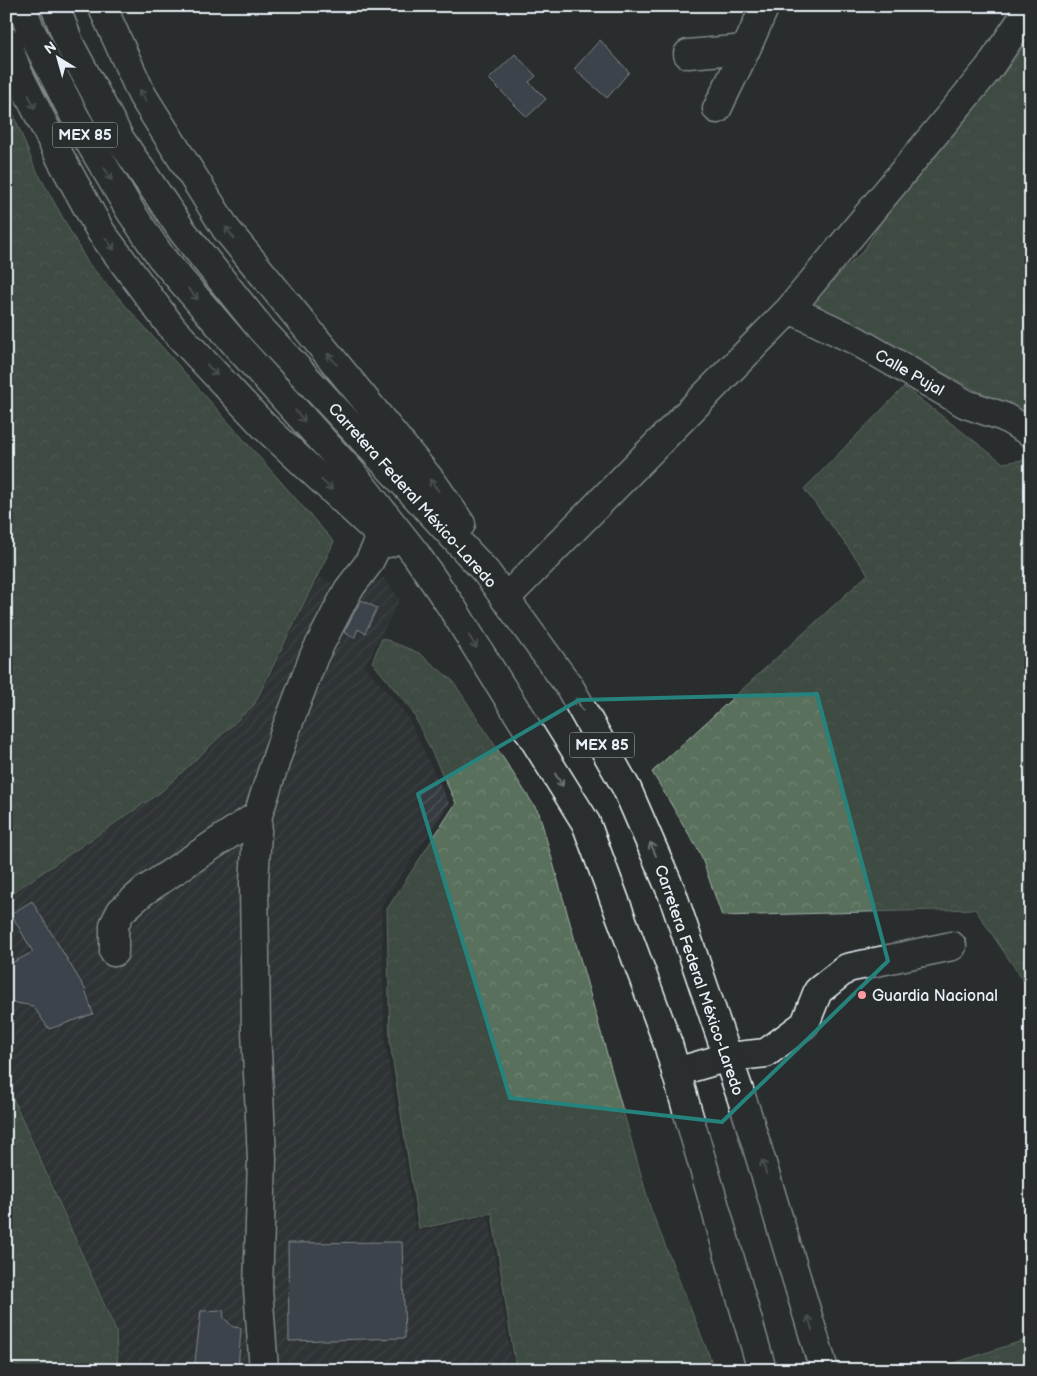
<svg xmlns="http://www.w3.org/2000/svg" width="1037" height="1376" font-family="'Balsamiq Sans',sans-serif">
  <defs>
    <pattern id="industrial-furrows" width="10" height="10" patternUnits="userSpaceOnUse" patternTransform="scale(1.25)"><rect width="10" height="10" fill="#363b41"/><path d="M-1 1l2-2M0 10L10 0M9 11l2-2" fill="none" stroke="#53585d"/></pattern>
    <pattern id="grass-tufts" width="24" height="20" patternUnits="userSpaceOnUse" patternTransform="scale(1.25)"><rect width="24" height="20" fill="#59705c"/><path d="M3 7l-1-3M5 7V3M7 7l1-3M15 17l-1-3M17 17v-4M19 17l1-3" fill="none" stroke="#718574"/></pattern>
    <pattern id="forest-crowns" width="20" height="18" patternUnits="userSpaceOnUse" patternTransform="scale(1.25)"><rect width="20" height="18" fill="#59705c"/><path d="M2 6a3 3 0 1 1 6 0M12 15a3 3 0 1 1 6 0" fill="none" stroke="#718574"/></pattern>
  </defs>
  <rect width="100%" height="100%" fill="#2a2d2e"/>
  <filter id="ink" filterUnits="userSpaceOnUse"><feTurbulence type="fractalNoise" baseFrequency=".02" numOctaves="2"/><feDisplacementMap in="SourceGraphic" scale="10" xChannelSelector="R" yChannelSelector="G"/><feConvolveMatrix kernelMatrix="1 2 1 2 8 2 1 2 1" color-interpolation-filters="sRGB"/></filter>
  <g filter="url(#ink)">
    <!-- industrial -->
    <path fill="url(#industrial-furrows)" d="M319 577 348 590 384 578 400 599 365 666 406 714 449 803 381 906 385 1041 416 1232 489 1216 513 1370H119L117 1331 6 1078V903L18 891 161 793 255 706Z"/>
    <!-- grass -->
    <path fill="url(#grass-tufts)" stroke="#a0b0aa" d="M1031 35V419L810 303 863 251 896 199 1013 62Z
      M1031 1338V1370H933Z"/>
    <!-- forest -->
    <path fill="url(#forest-crowns)" stroke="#a0b0aa" d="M6 95 34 166 88 263 334 542 254 705 161 792 17 890 6 901Z
      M904 387 1003 463 1031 459V992L975 909 722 916 700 853 652 772 868 574 804 489Z
      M382 638 419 653 453 681 539 813 651 1210 715 1370H516L492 1213 419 1229 390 1042 387 909 456 803 412 711 372 662Z
      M6 1082 116 1331 118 1370H6Z"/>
    <!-- building -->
    <path fill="#535d6d" stroke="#e8f1f8" d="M600 40 629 72 607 98 574 69Z
      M515 54 536 76 529 82 546 99 527 117 489 79Z
      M361 600 377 608 365 633 358 629 354 638 344 632Z
      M32 901 85 989 93 1014 49 1029 33 1006 6 1001V966L33 952 11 914Z
      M402 1242 405 1338 289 1341 288 1243Z
      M223 1310 224 1318 233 1327 241 1328 238 1370H194L201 1311Z
      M140 1365H162L163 1370H140Z"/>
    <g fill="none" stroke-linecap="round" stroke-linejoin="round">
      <!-- minor casing -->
      <g stroke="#e8f1f8" stroke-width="31">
        <path id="minor" d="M688 54 746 49 765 6
          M717 109 746 49
          M790 309 855 340 966 404 1004 417 1031 433
          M505 599 790 309 989 68 1031 6
          M114 952V925L121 911 144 891 258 815
          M676 1072 728 1057 766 1053 805 1024 818 991 847 968 952 946
          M264 1370 258 1289 262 1159 256 1030 254 882 258 815 285 732 314 656 348 590 368 564 382 536"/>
      </g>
      <!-- major casing -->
      <g stroke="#e8f1f8" stroke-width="31">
        <path id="major" d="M22 6 30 29 76 119 131 212 161 257 238 347 352 473 415 553 451 606 586 823 668 1044 762 1370
          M55 6 70 45 120 139 183 232 261 329 486 572 569 686 627 789 672 893 748 1117 824 1370
          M102 6 142 95 226 229 433 483 461 524
          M6 41 18 73 61 159 101 232 173 329 264 426 389 543"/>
      </g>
      <!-- minor -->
      <use href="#minor" stroke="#2a2d2e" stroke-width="28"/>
      <!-- major -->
      <use href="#major" stroke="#2a2d2e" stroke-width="28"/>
    </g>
    <!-- one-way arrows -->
    <defs><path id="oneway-shaft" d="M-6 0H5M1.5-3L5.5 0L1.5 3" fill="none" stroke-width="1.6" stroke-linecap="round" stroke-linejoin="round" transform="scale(1.25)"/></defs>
    <g stroke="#6c7275">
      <use href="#oneway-shaft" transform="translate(143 96) rotate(-119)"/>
      <use href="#oneway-shaft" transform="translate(32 102) rotate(64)"/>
      <use href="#oneway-shaft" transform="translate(108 174) rotate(59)"/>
      <use href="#oneway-shaft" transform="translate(230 233) rotate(-128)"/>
      <use href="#oneway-shaft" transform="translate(110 244) rotate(53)"/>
      <use href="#oneway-shaft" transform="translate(193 294) rotate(49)"/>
      <use href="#oneway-shaft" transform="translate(332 359) rotate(-129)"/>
      <use href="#oneway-shaft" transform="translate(212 370) rotate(47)"/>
      <use href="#oneway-shaft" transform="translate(300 416) rotate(48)"/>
      <use href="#oneway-shaft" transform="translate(327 485) rotate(43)"/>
      <use href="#oneway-shaft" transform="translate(434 485) rotate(-126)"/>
      <use href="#oneway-shaft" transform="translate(473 642) rotate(58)"/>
      <use href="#oneway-shaft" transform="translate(579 704) rotate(-119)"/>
      <use href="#oneway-shaft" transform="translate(559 780) rotate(58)"/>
      <use href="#oneway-shaft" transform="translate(653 849) rotate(-114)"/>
      <use href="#oneway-shaft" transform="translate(764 1167) rotate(-107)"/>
      <use href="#oneway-shaft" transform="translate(810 1323) rotate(-107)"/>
    </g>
  </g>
  <!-- marked area -->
  <path d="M0 0H1037V1376H0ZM817 694 888 961 722 1122 510 1098 418 794 579 700Z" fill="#2a2d2e" fill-opacity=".55" fill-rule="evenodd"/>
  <path fill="none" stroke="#25827c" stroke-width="4" stroke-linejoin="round" d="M817 694 888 961 722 1122 510 1098 418 794 579 700Z"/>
  <!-- markers -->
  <circle fill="#ff9aa2" stroke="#2a2d2e" stroke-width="2" cx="862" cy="995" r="5"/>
  <g text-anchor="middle" stroke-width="5" stroke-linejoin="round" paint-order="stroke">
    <!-- shield labels -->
    <g fill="#2a2d2e" stroke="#afb6bb" stroke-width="1">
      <rect x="52.5" y="122.5" width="65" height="25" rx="4"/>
      <rect x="569.5" y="732.5" width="65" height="25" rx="4"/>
    </g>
    <g font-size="15" font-weight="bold" fill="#e8f1f8">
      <text x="85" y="140">MEX 85</text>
      <text x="602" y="750">MEX 85</text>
    </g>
    <!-- street labels -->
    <g font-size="16" fill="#e8f1f8" stroke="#2a2d2e">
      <text transform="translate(910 372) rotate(30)" y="6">Calle Pujal</text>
      <text transform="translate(413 495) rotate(48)" y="6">Carretera Federal México-Laredo</text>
      <text transform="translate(700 980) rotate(71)" y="6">Carretera Federal México-Laredo</text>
    </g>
    <!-- poi labels -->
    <g font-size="16" fill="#e8f1f8" stroke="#2a2d2e" text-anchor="start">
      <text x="872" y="1001">Guardia Nacional</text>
    </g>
  </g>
  <!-- margin -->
  <rect width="1037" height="1376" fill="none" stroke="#2a2d2e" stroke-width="25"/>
  <rect x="12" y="12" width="1012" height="1351" fill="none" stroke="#e8f1f8" stroke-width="2" filter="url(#ink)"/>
  <!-- north arrow -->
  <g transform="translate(58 58) rotate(323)" stroke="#2a2d2e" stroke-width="4" paint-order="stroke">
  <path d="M0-4L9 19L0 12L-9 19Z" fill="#e8f1f8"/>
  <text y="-8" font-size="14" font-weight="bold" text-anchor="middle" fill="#e8f1f8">N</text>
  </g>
</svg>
